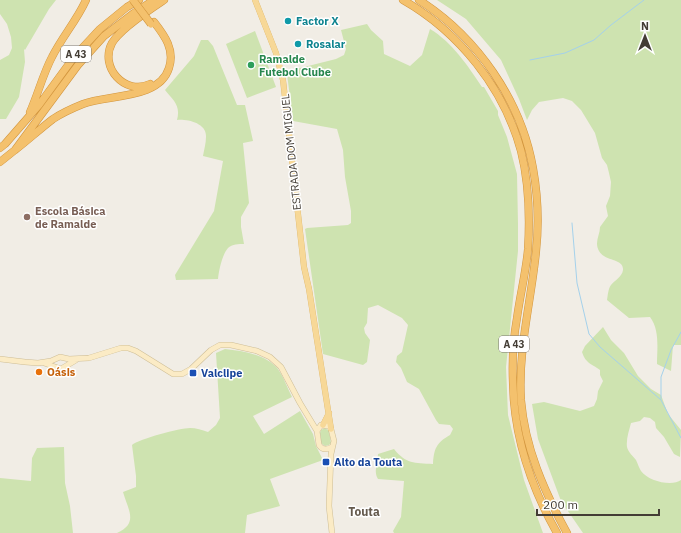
<svg xmlns="http://www.w3.org/2000/svg" width="681" height="533" font-family="'IBM Plex Sans',sans-serif">
  <rect width="100%" height="100%" fill="#f1ede5"/>
  <!-- green -->
  <path fill="#cee3b0" d="M0 0H56L49 9 25 50 24 49 25 62 19 97 6 119H0V60L9 55 12 48 11 37 7 24 0 14Z
    M437 0H681V345H673L671 371 657 364C657 349 660 330 650 317L629 318 607 300C608 295 608 289 611 285 615 280 622 277 623 270 624 258 605 262 599 251 594 242 600 235 600 227L608 216 606 206 610 196 611 182 609 173 607 165 602 158 595 133 581 110 572 101 563 98 539 102 532 110 527 120 519 99 501 60 466 19Z
    M367 24 371 30 383 41 384 54 410 66 422 55 430 29C452 42 468 66 482 87H484L498 111V115L507 137 517 174 518 224V251L506 367 508 415 524 480 543 533H394L393 531 401 517 404 481 378 479C373 471 378 462 378 454L394 449C406 464 414 463 433 464 434 449 436 443 450 435L453 429 450 425 439 424 436 420 419 389 407 382 401 368 396 362 397 356 402 352 408 325 402 318 378 305 368 308 367 323 364 328 365 333 370 340 367 362 363 365 323 354 305 229 307 228 348 225 351 223V211L345 177 343 150 337 129 293 121 287 74 288 71 336 59 344 55 346 49 341 30Z
    M255 31 276 87 247 98 226 44Z
    M201 40H208L213 46 237 105H245L253 141 243 143 249 203 241 217V227L244 244C239 244 232 244 228 248 222 255 219 270 218 279L176 280 175 275 214 211 223 161 203 156C204 150 206 143 206 137 207 123 187 119 177 120 181 105 173 100 165 90L194 56Z
    M603 327 611 340 624 353 638 376 651 389 661 395 668 414 681 430 680 457 674 454 664 437 656 428 655 422 650 418 644 417 640 421 631 423C629 431 626 439 627 447 628 452 633 456 636 460 638 464 639 468 641 471 648 481 672 487 681 480V533H583L561 501 538 439 532 404 544 402 580 411 594 406 597 399 598 391 603 381 600 375V370C591 363 586 364 582 352L585 346Z
    M225 349C243 351 265 354 278 369 283 376 288 389 292 397L253 416 264 434 300 411 313 434 316 446 323 460 270 479 280 506 247 515 245 533H117C139 523 128 510 123 492L136 487V476L132 445C139 439 180 428 190 428 196 428 202 430 208 432L216 425 220 418 216 353Z
    M325 428 329 431 331 443 329 445 325 446 321 443 320 433 321 430Z
    M64 447 65 483 70 506 73 533H0V478L31 481 32 458 37 448Z"/>
  <g fill="none" stroke-linecap="round" stroke-linejoin="round">
    <!-- stream -->
    <path stroke="#a4d1eb" stroke-width="1" d="M530 60 565 53 594 40 611 25 644 0
      M572 223 577 283 589 334 600 347 661 400 681 438
      M661 399V377L671 350 681 332"/>
    <!-- secondary casing -->
    <g stroke="#cebe97" stroke-width="6">
      <path id="secondary" d="M0 359 25 362 38 363 51 361 60 357 69 359 89 358 121 348H128L136 351 173 374H182L191 369 211 350 220 345H231L257 351 270 357 281 367 300 403 317 431
        M44 363 61 369 76 360
        M332 533 329 506 331 454 334 441 331 429 329 426 321 425 317 431 319 445C322 450 327 450 332 447"/>
    </g>
    <!-- primary casing -->
    <g stroke="#dbb469" stroke-width="6">
      <path id="primary" d="M255 0 276 53 283 80 304 267 309 289 331 429
        M323 425 329 413"/>
    </g>
    <!-- highway casing -->
    <g stroke="#d2953d" stroke-width="8">
      <path id="highway" d="M403 0C459 32 504 88 521 151 529 183 530 216 528 249 526 272 520 295 517 318 513 340 512 362 513 384 514 437 531 487 557 533
        M419 0C477 37 521 100 533 168 538 196 539 225 536 252 531 302 518 349 521 400 525 448 544 491 567 533
        M150 84C125 96 99 67 112 43 120 29 149 10 164 0
        M30 112C38 94 43 74 52 57 62 37 77 20 86 0
        M0 148 5 144 39 105 74 57 100 29 127 7 139 0
        M15 150C28 140 40 129 53 119 62 113 73 108 83 104 108 94 159 100 169 68 175 50 165 36 154 22
        M0 162 15 150 78 65 104 36 134 13 154 0"/>
    </g>
    <!-- secondary -->
    <use href="#secondary" stroke="#fbebc5" stroke-width="5"/>
    <!-- primary -->
    <use href="#primary" stroke="#f7d897" stroke-width="5.5"/>
    <!-- highway -->
    <use href="#highway" stroke="#f4c16d" stroke-width="7"/>
    <!-- highway-bridge casing -->
    <g stroke="#d2953d" stroke-width="8" stroke-linecap="butt">
      <path id="highway-bridge" d="M133 0 151 24"/>
    </g>
    <!-- highway-bridge -->
    <use href="#highway-bridge" stroke="#f4c16d" stroke-width="7"/>
  </g>
  <!-- markers -->
  <g fill="#0f9aa8" stroke="#fff" stroke-width="1.5">
    <circle cx="288" cy="21" r="4"/>
    <circle cx="298" cy="44" r="4"/>
  </g>
  <circle fill="#2e9e5b" stroke="#fff" stroke-width="1.5" cx="251" cy="65" r="4"/>
  <circle fill="#8d6e63" stroke="#fff" stroke-width="1.5" cx="27" cy="217" r="4"/>
  <circle fill="#e8710a" stroke="#fff" stroke-width="1.5" cx="39" cy="372" r="4"/>
  <g fill="#1a4fb4" stroke="#fff" stroke-width="1.5">
    <rect x="189" y="369" width="8" height="8" rx="2"/>
    <rect x="322" y="458" width="8" height="8" rx="2"/>
  </g>
  <g text-anchor="middle" stroke-width="3" stroke-linejoin="round" paint-order="stroke">
    <!-- shield labels -->
    <g fill="#fff" stroke="#7b7772" stroke-width="1">
      <rect x="61" y="46" width="30" height="16" rx="3"/>
      <rect x="499" y="336" width="30" height="16" rx="3"/>
    </g>
    <g font-size="10" font-weight="bold" fill="#433d35">
      <text x="76" y="58">A 43</text>
      <text x="514" y="348">A 43</text>
    </g>
    <!-- culture labels -->
    <g font-size="11" font-weight="bold" fill="#0d838f" stroke="#fff" text-anchor="start">
      <text x="296" y="25">Factor X</text>
      <text x="306" y="48">Rosalar</text>
    </g>
    <!-- leisure labels -->
    <g font-size="11" font-weight="bold" fill="#27864d" stroke="#fff" text-anchor="start">
      <text x="259" y="63">Ramalde<tspan x="259" dy="13">Futebol Clube</tspan></text>
    </g>
    <!-- street labels -->
    <g font-size="11" fill="#433d35" stroke="#fff">
      <text transform="translate(291 152) rotate(-96)" y="4">ESTRADA DOM MIGUEL</text>
    </g>
    <!-- education labels -->
    <g font-size="11" font-weight="bold" fill="#785e54" stroke="#fff" text-anchor="start">
      <text x="35" y="215">Escola Básica<tspan x="35" dy="13">de Ramalde</tspan></text>
    </g>
    <!-- food labels -->
    <g font-size="11" font-weight="bold" fill="#c56008" stroke="#fff" text-anchor="start">
      <text x="47" y="376">Oásis</text>
    </g>
    <!-- transit labels -->
    <g font-size="11" font-weight="bold" fill="#164399" stroke="#fff" text-anchor="start">
      <text x="201" y="377">Valclipe</text>
      <text x="334" y="466">Alto da Touta</text>
    </g>
    <!-- neighbourhood labels -->
    <g font-size="12" font-weight="bold" fill="#655a4d" stroke="#fff">
      <text x="364" y="516">Touta</text>
    </g>
  </g>
  <!-- north arrow -->
  <g transform="translate(645 36)" stroke="#ffffff" stroke-width="3" paint-order="stroke">
  <path d="M0-3L7 15L0 10L-7 15Z" fill="#433d35"/>
  <text y="-6" font-size="11" font-weight="bold" text-anchor="middle" fill="#433d35">N</text>
  </g>
  <!-- scale -->
  <path d="M537 509v6h122v-6" fill="none" stroke="#433d35" stroke-width="2"/>
  <text x="543" y="509" font-size="12" fill="#433d35" stroke="#ffffff" stroke-width="3" paint-order="stroke">200 m</text>
</svg>
